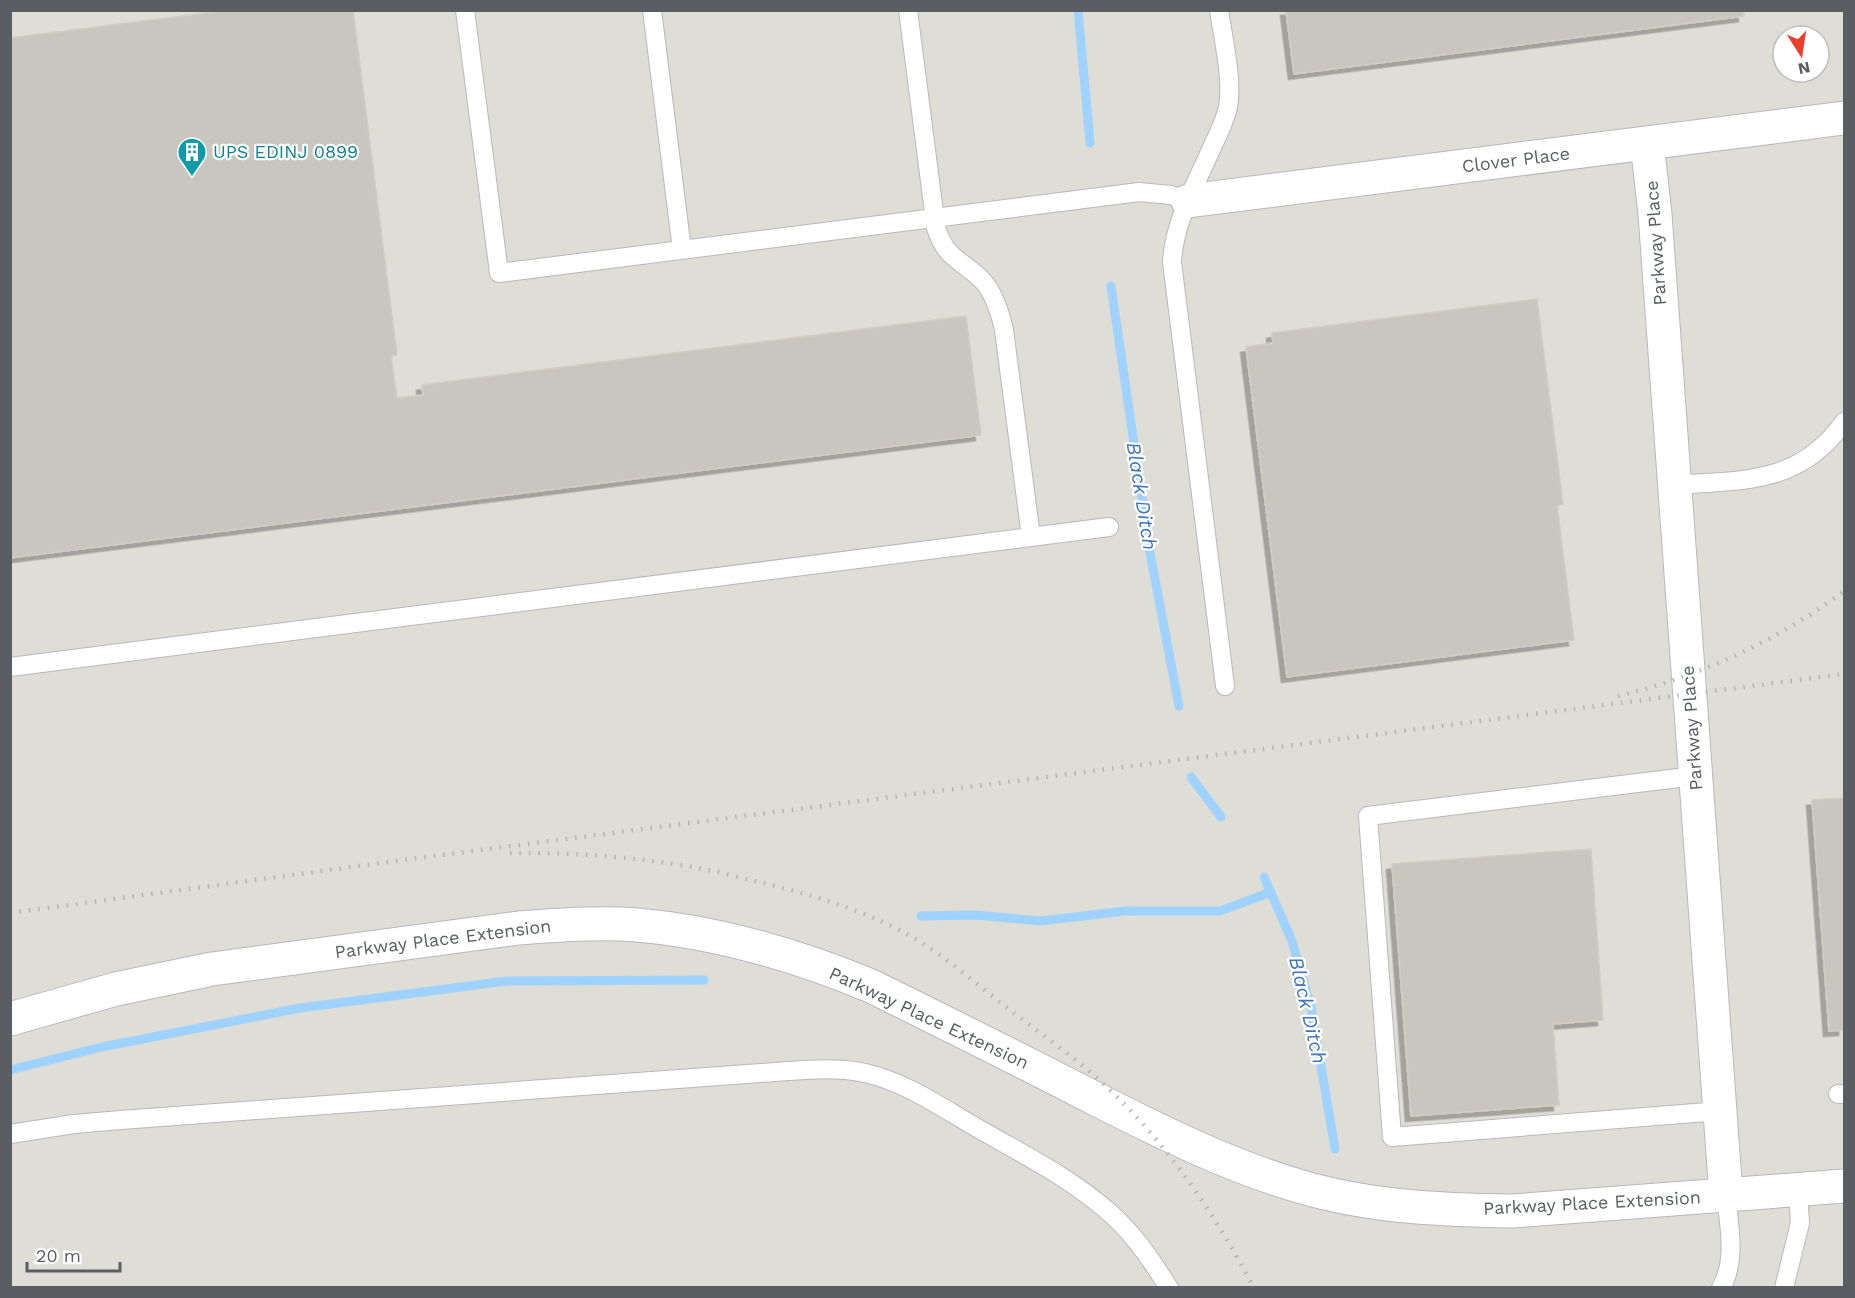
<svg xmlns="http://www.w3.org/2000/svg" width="1855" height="1298" font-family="'Work Sans',sans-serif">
  <defs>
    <filter id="shadow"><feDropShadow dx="-5.5" dy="5.5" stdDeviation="0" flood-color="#0004"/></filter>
  </defs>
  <rect width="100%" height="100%" fill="#edebe2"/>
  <!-- industrial -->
  <path fill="#deddd6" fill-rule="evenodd" d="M11 11H1844V1287H11ZM1783 36H1819V72H1783Z"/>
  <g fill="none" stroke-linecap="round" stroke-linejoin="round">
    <!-- stream -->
    <path stroke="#a0d2ff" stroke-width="9" d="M1078 10 1090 143
      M1111 286 1150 553 1179 706
      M1191 777 1221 817
      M1264 877 1292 941 1311 1007 1335 1149
      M921 916 976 915 1041 921 1125 911H1220L1271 892
      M10 1070 102 1047 300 1008 507 981 704 980"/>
  </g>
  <!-- building -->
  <path fill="#c8c6bf" stroke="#d2cdc0" stroke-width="1.5" filter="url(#shadow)" d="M230 10H353L397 355 391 356 397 398 423 395 422 385 966 316 981 435 10 558V38Z
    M1286 10H1743L1744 16 1294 74Z
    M1537 299 1563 504 1557 505 1574 640 1287 677 1246 347 1273 343 1272 333Z
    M1844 798V1030L1829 1031 1812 800Z
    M1591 849 1603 1020 1553 1024 1559 1105 1411 1116 1392 864Z"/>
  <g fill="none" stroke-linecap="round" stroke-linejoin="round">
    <!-- service casing -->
    <g stroke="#b7b9be" stroke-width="20">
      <path id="service" d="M465 10 499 273 1139 192 1171 195 1188 201
        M652 10 682 250
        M908 10 936 228C947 260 959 258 981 279 994 292 1000 312 1004 330L1031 537
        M1219 10C1223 38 1233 80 1228 107 1225 120 1219 133 1213 145 1197 182 1174 222 1172 262L1225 686
        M1673 485C1743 480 1799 485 1844 422
        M10 667 1109 527
        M1695 776 1368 816 1392 1137 1720 1111
        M1838 1094H1844
        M10 1134 74 1124 121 1120 788 1071C813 1070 840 1067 865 1073 906 1082 944 1109 979 1129 1024 1155 1071 1178 1110 1213 1134 1234 1152 1261 1169 1288
        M1721 1288C1737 1260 1729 1226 1726 1195
        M1784 1288 1800 1223 1798 1190"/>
    </g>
    <!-- minor casing -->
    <g stroke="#b7b9be" stroke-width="35">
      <path id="minor" d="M1647 143 1655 214 1726 1195
        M1188 201 1844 118"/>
    </g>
    <!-- secondary casing -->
    <g stroke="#b5b8be" stroke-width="35">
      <path id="secondary" d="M10 1019 116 989 212 969 519 928C558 925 598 922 637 925 718 932 796 955 871 986 946 1023 1020 1060 1094 1098 1161 1132 1229 1166 1302 1187 1370 1207 1442 1210 1513 1211L1844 1186"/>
    </g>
    <!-- service -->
    <use href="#service" stroke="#fff" stroke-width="18"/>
    <!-- minor -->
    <use href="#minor" stroke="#fff" stroke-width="33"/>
    <!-- secondary -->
    <use href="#secondary" stroke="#fff" stroke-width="33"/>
    <!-- rail -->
    <path stroke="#b3b4b4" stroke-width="4.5" stroke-dasharray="1.5 8" stroke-linecap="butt" d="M1618 696C1699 677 1777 641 1844 591
      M510 853C577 852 649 858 714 871 729 874 744 879 759 882 804 893 851 906 893 927 933 946 967 976 1001 1003 1037 1031 1076 1058 1109 1089 1168 1145 1216 1216 1254 1288
      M10 913 411 859 1844 674"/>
  </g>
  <!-- icons -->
  <defs>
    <g id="building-pin" transform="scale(1.5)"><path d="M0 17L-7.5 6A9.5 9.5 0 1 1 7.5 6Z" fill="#0f9aa8" stroke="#fff"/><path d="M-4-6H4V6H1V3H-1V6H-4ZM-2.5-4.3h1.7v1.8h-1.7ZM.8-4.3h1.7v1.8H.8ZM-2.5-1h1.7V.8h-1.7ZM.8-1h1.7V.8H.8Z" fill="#fff"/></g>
  </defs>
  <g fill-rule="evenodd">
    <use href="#building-pin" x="192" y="152"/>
  </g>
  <g text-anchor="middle" stroke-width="4.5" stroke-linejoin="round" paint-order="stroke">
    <!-- culture labels -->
    <g font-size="18" fill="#0d838f" stroke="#fff" text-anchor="start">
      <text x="213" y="158">UPS EDINJ 0899</text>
    </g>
    <!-- street labels -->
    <g font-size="18" fill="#5a5e63" stroke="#fff">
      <text transform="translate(1516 160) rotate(-7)" y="6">Clover Place</text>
      <text transform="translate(1656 243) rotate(-94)" y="6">Parkway Place</text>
      <text transform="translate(1692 728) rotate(-94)" y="6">Parkway Place</text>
      <text transform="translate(443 939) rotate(-7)" y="6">Parkway Place Extension</text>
      <text transform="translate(929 1018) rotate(25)" y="6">Parkway Place Extension</text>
      <text transform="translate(1592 1203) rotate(-3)" y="6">Parkway Place Extension</text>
    </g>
    <!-- water labels -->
    <g font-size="20" font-style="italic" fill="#4077ba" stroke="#fff">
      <text transform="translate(1142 496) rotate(81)" y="7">Black Ditch</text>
      <text transform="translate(1308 1010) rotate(77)" y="7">Black Ditch</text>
    </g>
  </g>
  <!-- border -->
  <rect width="1855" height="1298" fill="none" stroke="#5a5e63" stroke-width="24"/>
  <!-- north arrow -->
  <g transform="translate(1801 54) rotate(168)"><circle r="28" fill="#ffffff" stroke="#bdbfc1" stroke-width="1.5"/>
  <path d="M0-4.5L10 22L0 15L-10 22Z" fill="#ea402b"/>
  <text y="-9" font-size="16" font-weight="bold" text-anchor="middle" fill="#5a5e63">N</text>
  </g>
  <!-- scale -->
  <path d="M27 1262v9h93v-9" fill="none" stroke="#5a5e63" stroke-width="3"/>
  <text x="36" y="1262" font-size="18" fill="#5a5e63" stroke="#ffffff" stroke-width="4.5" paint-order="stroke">20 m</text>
</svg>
